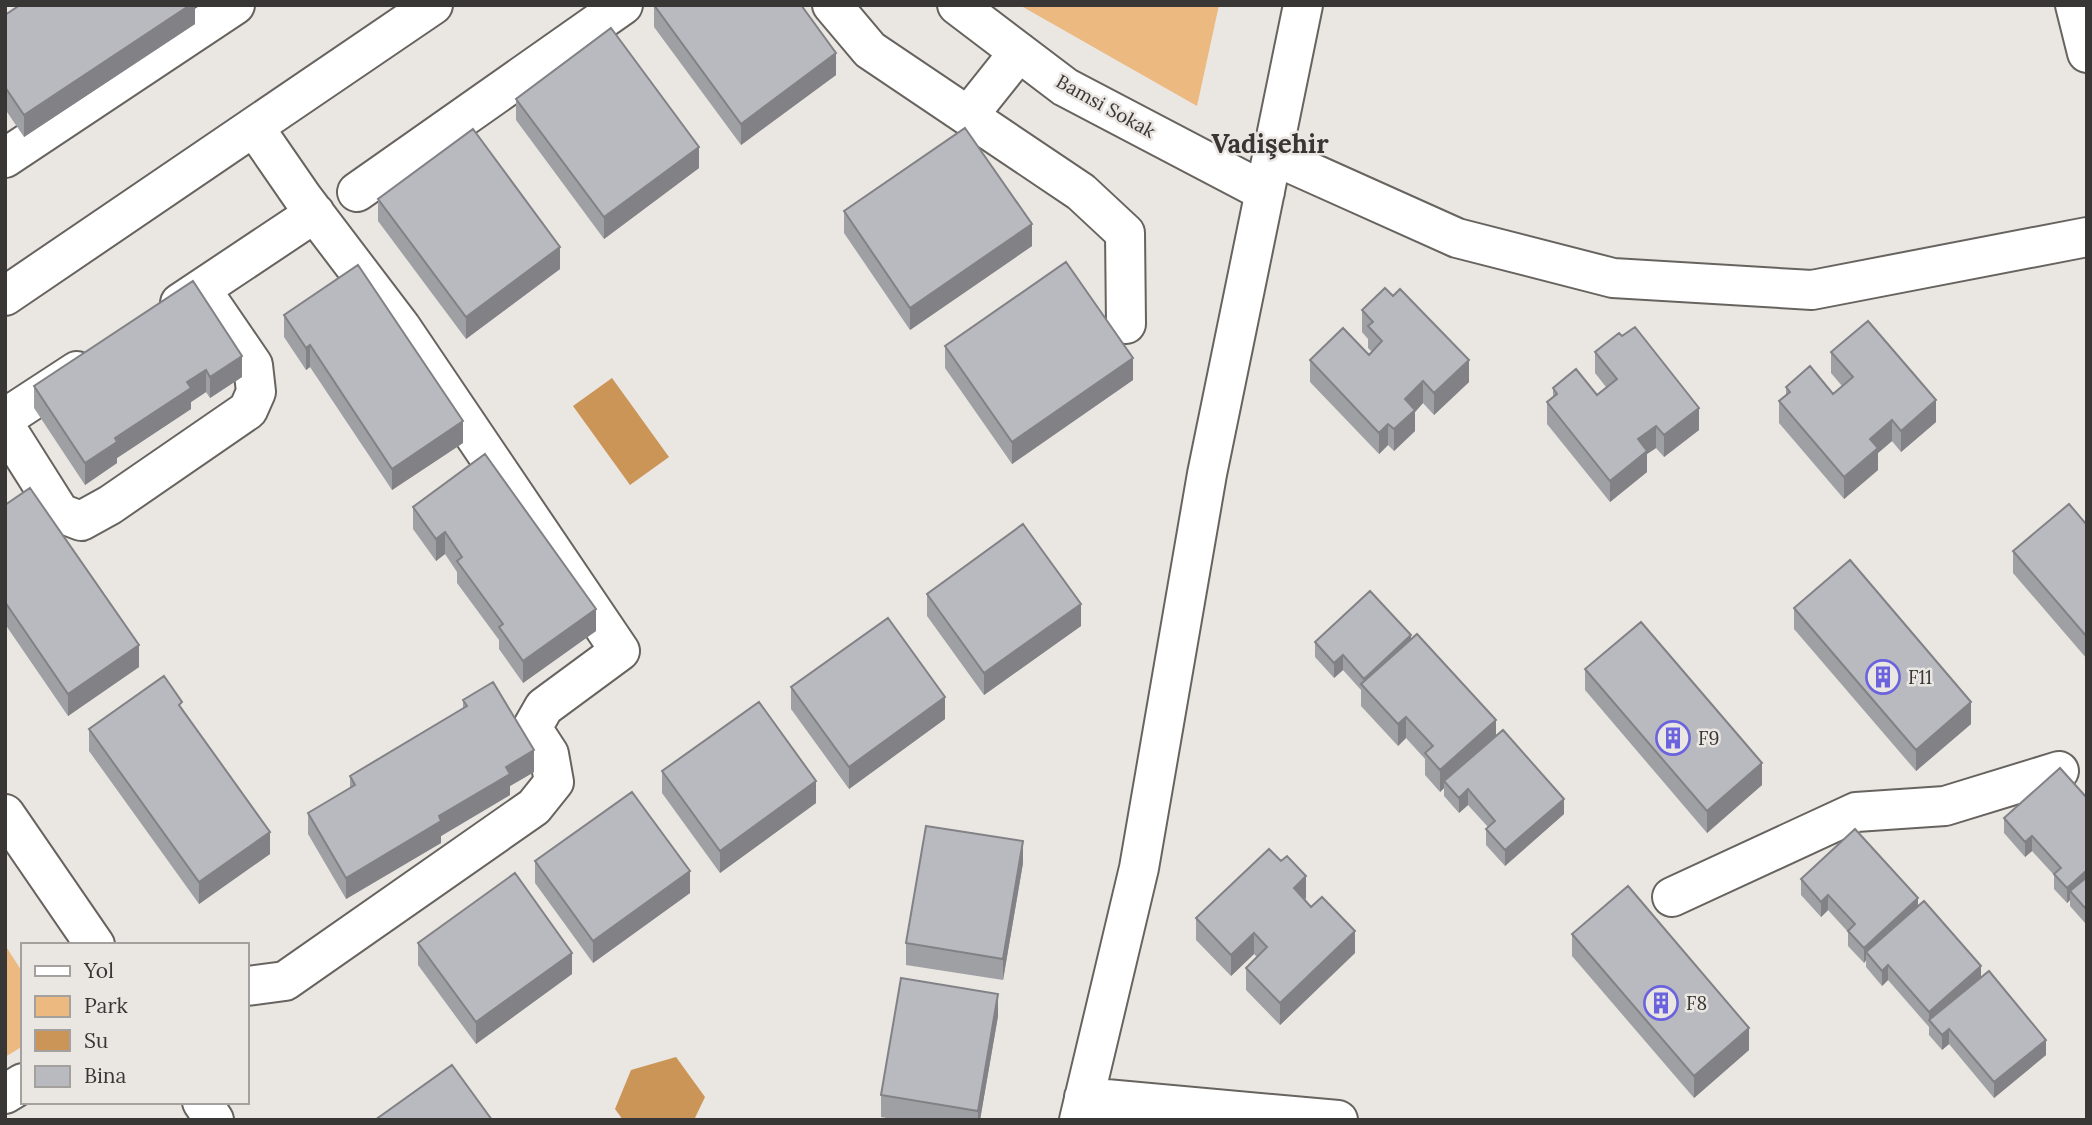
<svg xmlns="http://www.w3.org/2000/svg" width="2092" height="1125" font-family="Lora,serif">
  <rect width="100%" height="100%" fill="#eae6e2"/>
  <!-- green -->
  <path fill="#ecb981" d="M1021 5H1219L1197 106 1023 7Z
    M5 945 23 973V1046L5 1057Z"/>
  <!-- water -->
  <path fill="#cb9557" d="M612 378 669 457 630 485 573 406Z
    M676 1057 705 1097 694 1120H623L615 1109 631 1070Z"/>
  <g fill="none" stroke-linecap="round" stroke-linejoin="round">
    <!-- minor casing -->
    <g stroke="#67635f" stroke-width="42">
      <path id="minor" d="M832 5 870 50 968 116
        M957 5 1065 87 1265 192
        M2075 5 2087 53
        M1019 52 968 116 1081 192 1125 233 1126 324
        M1272 155 1457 238 1613 278 1812 290 2087 237
        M5 158 235 5
        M357 192 623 5
        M5 296 433 5
        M180 303 315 213
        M5 418 77 371
        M5 426 60 513 81 521 110 505 248 410 256 392 253 365 201 289
        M5 814 95 945
        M1672 897 1856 812 1945 806 2059 771
        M247 986 285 981 534 807 554 782 549 754 532 728 544 707 620 651 401 327 303 198 254 127
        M5 1094 23 1083
        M1084 1097 1338 1120
        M202 1102 214 1120
        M1079 1120 1139 868 1207 474 1303 5"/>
    </g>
    <!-- minor -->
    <use href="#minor" stroke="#fff" stroke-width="38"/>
  </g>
  <!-- wall -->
  <path fill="#9fa0a4" d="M195 5V24L24 137 5 109V15Z
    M654 5 836 75 741 145 654 27Z
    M516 99 699 168 604 239 516 120Z
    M378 199 560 269 466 339 378 221Z
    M844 211 1032 246 910 330 844 233Z
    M193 281 242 377 210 398 206 392 191 402V409L117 458V463L85 485 34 408V386Z
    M1362 310 1469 382 1434 415 1423 403 1415 412V431L1394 451 1388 445 1379 454 1310 382V360L1369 355 1372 352 1368 348V339L1362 332Z
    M284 315 463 443 392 490 310 367 306 370 284 337Z
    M945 346 1133 380 1012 464 945 368Z
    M1595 352 1699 430 1664 457 1656 448 1647 454V472L1610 502 1547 424V402L1553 398V388L1597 395 1606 387 1595 373Z
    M1831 352 1936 422 1901 452 1892 441 1878 453V470L1844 499 1779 423V401L1786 395V387L1833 394 1842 386 1831 373Z
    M5 505 139 667 68 716 5 624Z
    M413 507 596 631 523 683 499 649V640L457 583V572L445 554 436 561 413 529Z
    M2087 525V659L2013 573V551Z
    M927 594 1081 626 984 695 927 616Z
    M1794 608 1971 724 1916 771 1794 629Z
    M1411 639 1564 814 1505 866 1486 845V829L1488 827 1468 805 1459 813 1444 796V788L1440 792 1425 775V759L1406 738 1398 746 1361 706V690L1343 670 1334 678 1315 657V642Z
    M1585 669 1762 785 1707 833 1585 690Z
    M791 687 945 719 849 789 791 709Z
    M463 700 534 772 510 786V795L441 836V843L346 899 308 834V813L350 788V776L463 709Z
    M182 711 270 854 199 904 89 751V729Z
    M662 771 816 803 720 873 662 793Z
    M2087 798 2085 923 2070 906V900L2067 903 2054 889V875L2032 851 2025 857 2004 833V818Z
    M535 861 690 893 593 963 535 883Z
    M1023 863 1003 980 906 965V943Z
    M1801 879 1918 907 1981 977 2046 1055 1994 1098 1949 1044 1942 1050 1929 1035V1027L1888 980 1882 986 1866 967V960L1864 963 1848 946V932L1828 910 1821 917 1801 895Z
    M1306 898 1305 900 1355 953 1280 1025 1246 990V968L1257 957 1254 954 1231 976 1196 940V918Z
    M1572 934 1749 1050 1694 1098 1572 956Z
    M418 943 572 974 476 1044 418 965Z
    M998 1016 980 1120H898L881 1117V1095Z"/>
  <!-- shaded-wall -->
  <path fill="#828286" d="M190 5H195V24L24 137V115Z
    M836 53V75L741 145V124Z
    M699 147V168L604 239V217Z
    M1032 224V246L910 330V308Z
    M560 247V269L466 339V317Z
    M310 345V367L306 370V348Z
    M242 356V377L210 398V377Z
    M1133 358V380L1012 464V442Z
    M1469 360V382L1434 415V393Z
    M206 370V392L191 402V409L117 458V463L85 485V463L115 438 187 382Z
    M1423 381V403L1415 412V431L1394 451V429L1405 399Z
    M1936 400V422L1901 452V431Z
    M1699 408V430L1664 457V435Z
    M1892 420V441L1878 453V470L1844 499V477L1870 439Z
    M463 421V443L392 490V469Z
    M1388 424V445L1379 454V433Z
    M1656 426V448L1647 454V472L1610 502V481L1638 439Z
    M445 532V554L436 561V539Z
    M1081 604V626L984 695V673Z
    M596 609V631L523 683V661Z
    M1411 635V650L1364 687V679Z
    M139 645V667L68 716V694Z
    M1343 655V670L1334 678V663Z
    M945 697V719L849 789V767Z
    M1971 702V724L1916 771V750Z
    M1406 717V738L1398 746V724Z
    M1496 720V741L1444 781V788L1440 792V770Z
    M534 750V772L510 786V795L441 836V843L346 899V878L439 816 506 767Z
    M1762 763V785L1707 833V811Z
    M816 781V803L720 873V851Z
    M1468 789V805L1459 813V798Z
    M1564 799V814L1505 866V850Z
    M270 832V854L199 904V882Z
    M2032 836V851L2025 857V842Z
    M1023 841V863L1003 980V959Z
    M2087 870V885L2070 891V900L2067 903V888Z
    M690 871V893L593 963V941Z
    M1306 876V898L1294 910V888Z
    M1828 895V910L1821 917V902Z
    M1918 898V913L1866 952V960L1864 963V948Z
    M2087 907V922L2085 923V908Z
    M1355 931V953L1280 1025V1003Z
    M1254 933V954L1231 976V955Z
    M572 953V974L476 1044V1022Z
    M1888 965V980L1882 986V971Z
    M1981 966V981L1929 1020V1027V1012Z
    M998 994V1016L980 1120H978V1111Z
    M1749 1028V1050L1694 1098V1076Z
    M1949 1029V1044L1942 1050V1035Z
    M2046 1040V1055L1994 1098V1082Z"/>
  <!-- building -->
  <path fill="#b9babf" stroke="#828286" stroke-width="2" d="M20 5H190L24 115 5 87V15Z
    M654 5H801L836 53 741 124Z
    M611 28 699 147 604 217 516 99Z
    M965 128 1032 224 910 308 844 211Z
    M473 129 560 247 466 317 378 199Z
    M1066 262 1133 358 1012 442 945 346Z
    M358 265 463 421 392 469 310 345 306 348 284 315Z
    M193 281 242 356 210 377 206 370 187 382 191 388 115 438 117 442 85 463 34 386Z
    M1385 288 1393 296 1400 289 1469 360 1434 393 1423 381 1405 399 1415 410 1394 429 1388 424 1379 433 1310 360 1343 328 1369 355 1382 341 1368 326 1373 322 1362 310Z
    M1868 321 1936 400 1901 431 1892 420 1870 439 1878 448 1844 477 1779 401 1790 392 1786 387 1810 366 1833 394 1853 377 1831 352Z
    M1635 327 1699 408 1664 435 1656 426 1638 439 1647 451 1610 481 1547 402 1557 394 1553 388 1576 369 1597 395 1617 379 1595 352 1619 333 1622 336Z
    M485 454 596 609 523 661 499 627 503 624 457 561 462 557 445 532 436 539 413 507Z
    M30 488 139 645 68 694 5 602V505Z
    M2069 504 2087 525V637L2013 551Z
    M1023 524 1081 604 984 673 927 594Z
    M1850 560 1971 702 1916 750 1794 608Z
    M1370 591 1411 635 1364 679 1343 655 1334 663 1315 642Z
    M888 618 945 697 849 767 791 687Z
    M1641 622 1762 763 1707 811 1585 669Z
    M1417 634 1496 720 1440 770 1425 753 1433 746 1406 717 1398 724 1361 684Z
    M164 676 182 702 179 705 270 832 199 882 89 729Z
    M493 682 534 750 506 767 510 774 439 816 441 821 346 878 308 813 355 785 350 776 467 706 463 700Z
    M759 702 816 781 720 851 662 771Z
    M1503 730 1564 799 1505 850 1486 829 1495 821 1468 789 1459 798 1444 781Z
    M2060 768 2087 798V870L2067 888 2054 874 2061 868 2032 836 2025 842 2004 818Z
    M632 792 690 871 593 941 535 861Z
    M926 826 1023 841 1003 959 906 943Z
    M1855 829 1918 898 1864 948 1848 931 1855 924 1828 895 1821 902 1801 879Z
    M1269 849 1281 861 1287 856 1306 876 1294 888 1311 907 1322 897 1355 931 1280 1003 1246 968 1267 947 1254 933 1231 955 1196 918Z
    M515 873 572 953 476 1022 418 943Z
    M2087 877V907L2085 908 2070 891Z
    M1628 886 1749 1028 1694 1076 1572 934Z
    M1924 901 1981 966 1929 1012 1888 965 1882 971 1866 952Z
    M1989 971 2046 1040 1994 1082 1949 1029 1942 1035 1929 1020Z
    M901 978 998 994 978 1111 881 1095Z
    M452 1065 492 1120H375Z"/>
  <!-- icons -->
  <defs>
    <g id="building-ring" transform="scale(1.75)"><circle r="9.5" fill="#eae6e2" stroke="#6a63dd" stroke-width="1.5"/><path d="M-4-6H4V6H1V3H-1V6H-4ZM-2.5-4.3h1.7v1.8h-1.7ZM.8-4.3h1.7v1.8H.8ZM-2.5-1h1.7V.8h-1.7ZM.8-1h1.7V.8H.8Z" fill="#6a63dd"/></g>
  </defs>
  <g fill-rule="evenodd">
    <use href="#building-ring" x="1883" y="677"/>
    <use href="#building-ring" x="1673" y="738"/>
    <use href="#building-ring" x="1661" y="1003"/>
  </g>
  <g text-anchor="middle" stroke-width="5" stroke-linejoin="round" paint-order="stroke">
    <!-- street labels -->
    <g font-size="19" fill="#393735" stroke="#eae6e2">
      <text transform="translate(1106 106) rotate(29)" y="7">Bamsi Sokak</text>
    </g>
    <!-- poi labels -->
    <g font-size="19" fill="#393735" stroke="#eae6e2" text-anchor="start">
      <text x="1908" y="684">F11</text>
      <text x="1698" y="745">F9</text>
      <text x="1686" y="1010">F8</text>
    </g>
    <!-- district labels -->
    <g font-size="26" font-weight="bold" fill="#393735" stroke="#eae6e2">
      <text x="1270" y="153">Vadişehir</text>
    </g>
  </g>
  <!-- border -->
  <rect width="2092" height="1125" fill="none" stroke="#393735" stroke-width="14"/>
  <!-- legend -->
  <rect x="21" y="943" width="228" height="161" fill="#eae6e2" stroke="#a3a09d" stroke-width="2"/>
  <rect x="35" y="966" width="35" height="10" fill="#ffffff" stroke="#a3a09d" stroke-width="2"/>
  <text x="84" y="978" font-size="21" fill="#393735">Yol</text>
  <rect x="35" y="996" width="35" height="21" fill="#ecb981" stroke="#a3a09d" stroke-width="2"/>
  <text x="84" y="1013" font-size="21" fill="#393735">Park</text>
  <rect x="35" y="1030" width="35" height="21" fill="#cb9557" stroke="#a3a09d" stroke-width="2"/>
  <text x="84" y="1048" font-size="21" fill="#393735">Su</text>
  <rect x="35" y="1066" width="35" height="21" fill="#b9babf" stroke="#a3a09d" stroke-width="2"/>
  <text x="84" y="1083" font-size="21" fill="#393735">Bina</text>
</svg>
